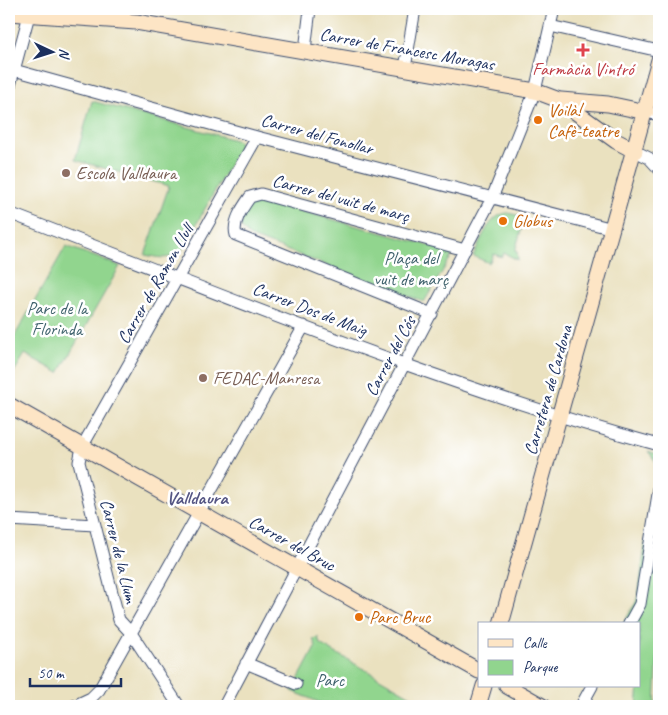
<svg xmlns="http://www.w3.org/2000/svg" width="668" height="715" font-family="Caveat,sans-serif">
  <rect width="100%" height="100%" fill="#fff"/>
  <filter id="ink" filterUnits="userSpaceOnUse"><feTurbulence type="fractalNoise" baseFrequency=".02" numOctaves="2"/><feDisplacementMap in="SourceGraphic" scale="10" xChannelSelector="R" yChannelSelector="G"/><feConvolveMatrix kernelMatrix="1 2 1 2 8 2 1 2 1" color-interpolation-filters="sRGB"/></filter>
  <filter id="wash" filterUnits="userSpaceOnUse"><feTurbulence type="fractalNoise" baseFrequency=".0096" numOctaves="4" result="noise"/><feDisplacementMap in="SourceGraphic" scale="20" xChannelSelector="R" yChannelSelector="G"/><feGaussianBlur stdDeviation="1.12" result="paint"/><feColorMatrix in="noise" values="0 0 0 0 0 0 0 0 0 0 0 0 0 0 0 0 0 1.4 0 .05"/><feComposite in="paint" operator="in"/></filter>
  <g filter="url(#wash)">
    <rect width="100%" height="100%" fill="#eae1bf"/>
    <!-- green -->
    <path fill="#91d58e" stroke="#568276" d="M92 101 239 141 240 146 182 250C169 261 161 258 145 255L169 186 75 160Z
      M256 200 263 201 454 252 424 302 249 236 241 227C241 216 247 206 256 200Z
      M508 213 525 217 515 251 517 252 518 260 504 253 502 257 494 254 489 263 473 256C481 241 489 214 508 213Z
      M66 246 120 266 59 373 25 354 11 377 9 375V346Z
      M648 451 659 455V633L655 706H637L639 686V624H623L636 602 639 590 656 462Z
      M318 637 320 644 411 696 404 706H328L292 691 316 646 313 639Z"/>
  </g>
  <g filter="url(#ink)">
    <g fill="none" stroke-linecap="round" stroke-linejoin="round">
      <!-- street casing -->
      <g stroke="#3a4a6d" stroke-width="13">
        <path id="street" d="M550 26 659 51
          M305 50 310 9
          M405 68 415 9
          M14 70 257 137 613 229
          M9 89 29 15
          M646 112 659 115
          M635 151 649 158 659 169
          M9 213C223 295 437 385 659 445
          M432 314 236 235C232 222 243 207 250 197L261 194 465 250
          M9 520 95 525
          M629 624 640 604 659 488
          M246 663 296 684
          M74 706 91 698 99 690 304 326
          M179 706 131 633 119 620 79 462 82 447 257 137
          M224 706 492 198 535 91 554 9
          M581 706 592 686"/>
      </g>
      <!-- secondary casing -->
      <g stroke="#3a4a6d" stroke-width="17">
        <path id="secondary" d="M9 13 136 22 535 91 559 100 616 141 635 151
          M561 100 608 104 646 112
          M9 405 479 671
          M501 624 659 60
          M507 686 542 706
          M478 706 484 686"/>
      </g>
      <!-- street -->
      <use href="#street" stroke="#fff" stroke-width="11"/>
      <!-- secondary -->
      <use href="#secondary" stroke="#fde5c5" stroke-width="15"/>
    </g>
  </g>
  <!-- markers -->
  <path fill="#e0444e" stroke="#fff" stroke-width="2" d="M580.5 42.5h5v5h5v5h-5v5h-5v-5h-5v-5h5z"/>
  <g fill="#e8710a" stroke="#fff" stroke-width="2">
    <circle cx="538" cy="120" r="5"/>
    <circle cx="503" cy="221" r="5"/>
    <circle cx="359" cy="617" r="5"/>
  </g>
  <g fill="#8d6e63" stroke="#fff" stroke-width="2">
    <circle cx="66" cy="173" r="5"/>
    <circle cx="203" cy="378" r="5"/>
  </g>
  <g text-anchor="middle" stroke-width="5" stroke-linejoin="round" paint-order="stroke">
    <!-- street labels -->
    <g font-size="18" fill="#1b2f5e" stroke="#fff">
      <text transform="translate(407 49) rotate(10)" y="6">Carrer de Francesc Moragas</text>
      <text transform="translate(317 134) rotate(15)" y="6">Carrer del Fonollar</text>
      <text transform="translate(341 198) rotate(15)" y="6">Carrer del vuit de març</text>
      <text transform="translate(155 284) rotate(-60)" y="6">Carrer de Ramon Llull</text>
      <text transform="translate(310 309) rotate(21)" y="6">Carrer Dos de Maig</text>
      <text transform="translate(390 356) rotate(-62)" y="6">Carrer del Cós</text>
      <text transform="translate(548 390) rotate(-74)" y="6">Carretera de Cardona</text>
      <text transform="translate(292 543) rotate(29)" y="6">Carrer del Bruc</text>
      <text transform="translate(119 551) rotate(76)" y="6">Carrer de la Llum</text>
    </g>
    <!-- health labels -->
    <g font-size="18" fill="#be3a42" stroke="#fff">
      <text x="583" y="75">Farmàcia Vintró</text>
    </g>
    <!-- food labels -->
    <g font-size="18" fill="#c56008" stroke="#fff" text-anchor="start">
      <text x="548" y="116">Voilà!<tspan x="548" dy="21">Cafè-teatre</tspan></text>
      <text x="513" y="227">Globus</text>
      <text x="369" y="623">Parc Bruc</text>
    </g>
    <!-- education labels -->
    <g font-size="18" fill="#785e54" stroke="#fff" text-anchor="start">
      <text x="76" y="179">Escola Valldaura</text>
      <text x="213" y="384">FEDAC-Manresa</text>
    </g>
    <!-- park labels -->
    <g font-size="18" fill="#3e616c" stroke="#fff">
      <text x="411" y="264">Plaça del<tspan x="411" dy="21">vuit de març</tspan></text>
      <text x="57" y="314">Parc de la<tspan x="57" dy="21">Florinda</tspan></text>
      <text x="330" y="686">Parc</text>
    </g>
    <!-- neighbourhood labels -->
    <g font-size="19" font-weight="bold" fill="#555684" stroke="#fff">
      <text x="197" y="504">Valldaura</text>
    </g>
  </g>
  <!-- margin -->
  <rect width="668" height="715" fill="none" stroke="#fff" stroke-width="30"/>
  <!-- legend -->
  <rect x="478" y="622" width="162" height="65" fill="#ffffff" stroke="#a4acbf"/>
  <rect x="488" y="639" width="25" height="8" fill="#fde5c5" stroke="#a4acbf"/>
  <text x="523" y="648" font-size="15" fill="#1b2f5e">Calle</text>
  <rect x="488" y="660" width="25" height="15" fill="#91d58e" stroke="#a4acbf"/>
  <text x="523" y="672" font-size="15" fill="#1b2f5e">Parque</text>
  <!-- north arrow -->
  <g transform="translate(52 52) rotate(94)" stroke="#ffffff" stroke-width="4" paint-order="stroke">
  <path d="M0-4L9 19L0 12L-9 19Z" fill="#1b2f5e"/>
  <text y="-8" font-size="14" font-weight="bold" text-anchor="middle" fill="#1b2f5e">N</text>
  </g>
  <!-- scale -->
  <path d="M30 678v8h91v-8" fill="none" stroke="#1b2f5e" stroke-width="2.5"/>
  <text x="38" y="678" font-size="15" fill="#1b2f5e" stroke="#ffffff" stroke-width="4" paint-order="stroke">50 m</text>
</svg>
